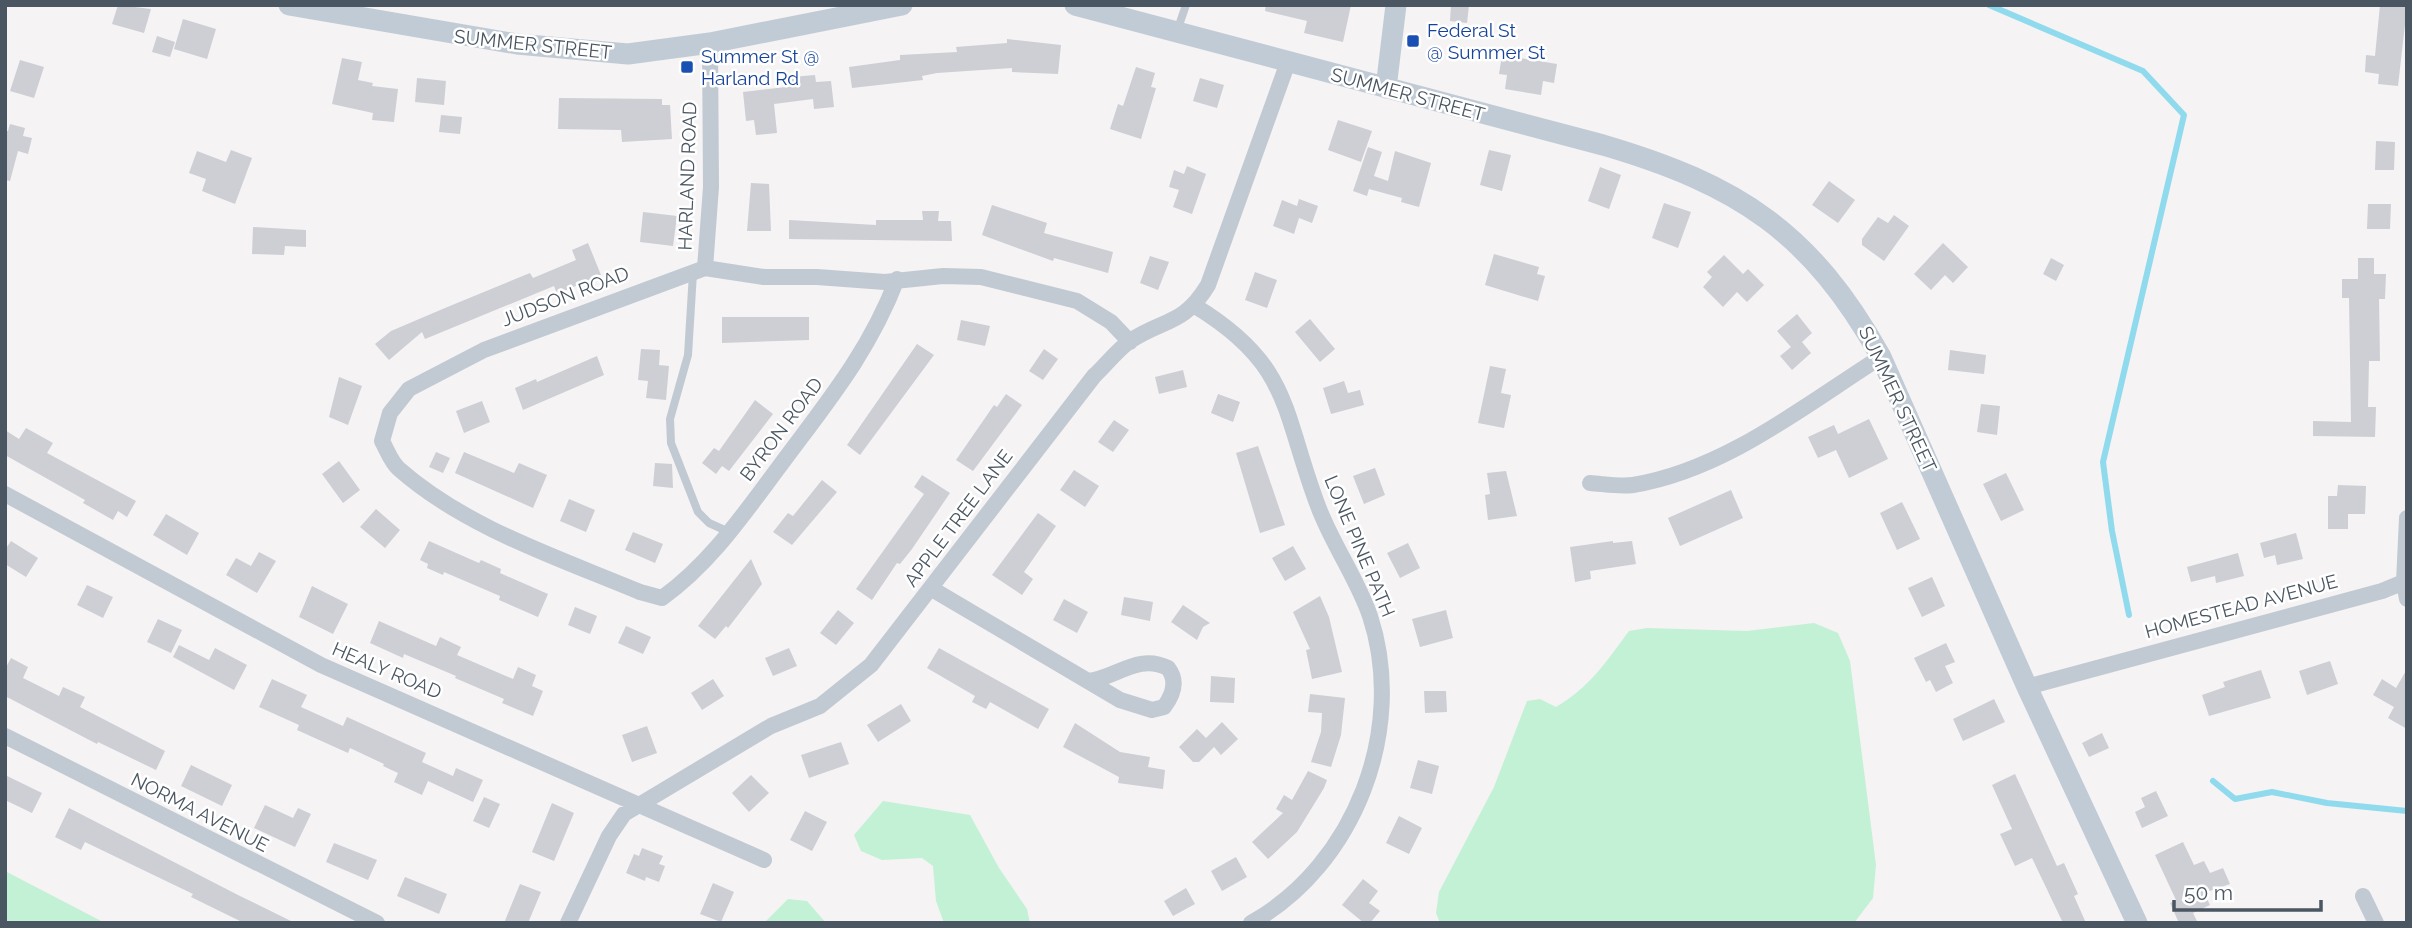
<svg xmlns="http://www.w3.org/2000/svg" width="2412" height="928" font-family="Raleway,sans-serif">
  <rect width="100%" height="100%" fill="#f5f3f3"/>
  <!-- green -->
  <path fill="#c3f1d5" d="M1814 623 1838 633 1850 661 1876 865 1873 898 1854 923H1440L1436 913 1439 892 1494 787 1527 701 1540 699 1556 707C1589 688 1607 661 1629 631L1647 628 1747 631Z
    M883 801 970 815 999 868 1027 909 1030 923H944L936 901 933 866 922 858 882 860 861 851 854 835Z
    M5 871 105 923H5Z
    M788 899 807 901 826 923H764Z"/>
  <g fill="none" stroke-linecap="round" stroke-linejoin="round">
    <!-- stream -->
    <path stroke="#90daee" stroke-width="6" d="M1989 5 2143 71 2184 115 2103 462 2112 531 2129 615
      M2213 781 2235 799 2272 792 2327 803 2407 811"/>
  </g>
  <!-- building -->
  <path fill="#cdcfd5" d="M118 5 151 9 144 33 112 24Z
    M1266 5H1351L1343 42 1304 33 1307 21 1265 11Z
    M1451 5H1469L1467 23 1450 21Z
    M2380 5 2407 7 2398 86 2378 84 2379 74 2365 72 2366 55 2375 56Z
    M183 19 216 29 207 59 174 49Z
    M157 36 175 42 170 57 152 52Z
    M1007 39 1061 45 1058 74 1012 72V68L937 73 922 76 923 80 852 88 849 67 900 60V55L957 52 956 47 1007 43Z
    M1502 55 1557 64 1554 83 1543 81 1541 95 1505 89 1507 75 1499 74Z
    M342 58 362 62 358 80 373 83 372 86 398 89 394 122 372 120 373 113 332 104Z
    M20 60 44 67 34 98 10 91Z
    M1136 67 1155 73 1151 87 1156 88 1141 139 1110 129 1118 104 1123 106Z
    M815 75 816 82 831 81 834 107 814 109 813 99 774 104 777 133 756 135 754 120 746 121 743 92 786 87V83L792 82V77Z
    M417 78 446 81 444 105 415 102Z
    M1200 78 1224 85 1217 108 1193 101Z
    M559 98 662 99V105H670L672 139 622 142 621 130 558 129Z
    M441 115 462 117 460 134 439 132Z
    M1338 120 1372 131 1361 162 1328 150Z
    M10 124 25 128 23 136 32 138 28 154 18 151 10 181 5 180V131H8Z
    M2376 141 2395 142 2394 170H2375Z
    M1368 147 1382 152 1374 176 1388 181 1395 151 1431 163 1419 207 1401 202 1402 198 1369 189 1367 196 1353 191Z
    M231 150 252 158 235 204 202 191 206 179 189 173 197 151 226 162Z
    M1489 150 1511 155 1502 191 1480 185Z
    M1187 166 1206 174 1192 214 1173 207 1179 190 1169 187 1174 170 1184 174Z
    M1600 167 1621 175 1609 209 1588 201Z
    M1829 181 1855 200 1838 223 1812 205Z
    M751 183 769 184 771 231H747Z
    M1299 199 1318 206 1312 223 1299 218 1294 234 1273 226 1282 200 1297 206Z
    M1664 203 1691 212 1678 248 1652 238Z
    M2368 204H2391L2390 229H2367Z
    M992 205 1047 223 1044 233 1113 252 1108 273 1054 258 1053 261 982 235Z
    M922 211H939L938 221H951L952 241 789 239V220L876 225V220H923Z
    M643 212 677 216 673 246 640 242Z
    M1894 215 1909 226 1884 261 1862 245V239L1878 217 1888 223Z
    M253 227 306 230V247L285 246 284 255 252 254Z
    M588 243 601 275 557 294 554 286 425 339 422 332 389 360 375 344 391 331 445 308 530 273 533 278 576 260 572 250Z
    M1943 243 1968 267 1953 283 1945 275 1931 290 1914 274Z
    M1494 254 1539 267 1537 274 1545 276 1538 301 1485 285Z
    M1724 255 1743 274 1748 269 1764 285 1747 302 1737 292 1723 307 1703 287 1712 277 1707 272Z
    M1150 256 1169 262 1158 290 1140 283Z
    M2051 258 2064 265 2056 281 2043 274Z
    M2358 258H2374V274H2386L2385 299H2379L2380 361H2369L2368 407H2376L2375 437 2313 436V421L2351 422 2349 298H2342V279H2358Z
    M1255 272 1277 280 1267 308 1245 300Z
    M1797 314 1812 333 1802 342 1811 353 1792 370 1780 356 1791 347 1777 331Z
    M722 317H809V340L722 343Z
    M1310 319 1335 349 1320 362 1295 332Z
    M961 320 990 326 985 346 957 340Z
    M917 344 934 355 860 455 847 445Z
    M641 349 660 350 659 365 669 366 666 400 646 398 648 381 638 380Z
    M1044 349 1058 359 1043 380 1029 371Z
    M1950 350 1986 355 1984 374 1948 370Z
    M597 356 604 375 523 410 515 388 536 379 537 382Z
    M1490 366 1506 369 1501 393 1511 395 1504 428 1478 423Z
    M1183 370 1187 387 1159 394 1155 377Z
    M339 377 362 386 348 425 329 417Z
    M1344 381 1348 393 1360 390 1364 405 1331 414 1323 388Z
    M1006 394 1022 405 973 471 956 460 994 405 997 407Z
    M1218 394 1240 402 1233 422 1211 413Z
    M755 400 773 414 729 471 722 466 716 474 702 463 714 448 719 451Z
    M482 401 490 422 464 433 456 411Z
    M1981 404 2000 406 1997 435 1977 432Z
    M1869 419 1888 459 1849 478 1836 450 1818 458 1808 437 1834 425 1838 434Z
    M1114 420 1129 430 1113 452 1098 442Z
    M26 428 53 443 47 453 136 501 127 517 118 511 113 520 83 503 85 500 5 455V430L19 439Z
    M1258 446 1285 525 1260 533 1236 453Z
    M436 452 450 458 443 473 429 467Z
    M464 452 514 473 519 463 547 475 533 508 455 473Z
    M339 461 360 490 343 503 322 474Z
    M655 463 672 464 673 488 653 486Z
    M1375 468 1385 495 1364 504 1353 476Z
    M1074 470 1099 486 1085 507 1060 490Z
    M1506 471 1517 516 1488 520 1485 495 1490 494 1487 473Z
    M2006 473 2024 510 2001 521 1983 484Z
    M922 475 950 493 912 549 900 564 897 563 872 600 856 589 924 494 914 487Z
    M822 480 837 492 792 545 773 532 788 513 793 516Z
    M2338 485 2366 486 2365 514H2348V529H2328V496H2337Z
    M1731 490 1743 518 1680 546 1668 518Z
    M569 499 595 510 586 532 560 521Z
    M1902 502 1920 539 1897 550 1880 513Z
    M376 509 400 530 385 548 360 527Z
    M1038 513 1056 526 1024 572 1033 579 1022 595 992 575Z
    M166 514 199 533 187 555 153 535Z
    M633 532 663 544 655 563 625 550Z
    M2296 533 2303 559 2277 565 2275 555 2264 558 2260 543Z
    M11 541 38 558 26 577 5 564V550Z
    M429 541 479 563 481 560 501 569 500 573 548 594 538 617 499 600 500 596 444 572 443 575 427 568 428 564 420 560Z
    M1613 541V543L1632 541 1636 564 1590 571 1591 579 1575 582 1570 547Z
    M1408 543 1420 568 1400 578 1387 553Z
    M1293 546 1306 569 1285 581 1272 558Z
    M259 552 276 561 257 593 226 575 236 558 251 566Z
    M2238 553 2244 576 2216 583 2215 576 2191 582 2187 567Z
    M751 559 762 584 728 628 726 626 715 639 698 626Z
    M1932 577 1945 606 1922 617 1908 588Z
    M87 585 113 597 103 618 77 605Z
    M312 586 348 604 333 634 299 617Z
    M1320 596 1329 617 1342 672 1312 679 1306 650 1310 649 1293 612Z
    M1124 597 1153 602 1150 621 1121 615Z
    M1064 599 1088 612 1077 633 1053 620Z
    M1183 605 1210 623 1203 627 1197 640 1171 622Z
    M575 607 597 616 590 634 568 625Z
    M838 610 854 623 836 645 820 633Z
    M1446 610 1453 638 1420 647 1412 619Z
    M158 619 182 630 171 653 147 642Z
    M379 621 436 646 440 637 461 647 457 655 513 679 518 667 536 675 532 686 543 691 533 716 502 703 504 699 455 678 456 676 404 654 403 658 370 643Z
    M626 626 651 637 643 654 618 643Z
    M1946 643 1955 662 1945 666 1953 683 1936 692 1930 680 1926 682 1914 658Z
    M179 645 209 660 215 648 247 665 234 690 173 657Z
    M789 648 797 666 773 676 765 658Z
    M939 648 1049 709 1038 729 990 702 986 709 972 702 975 696 927 668Z
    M11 658 28 667 23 678 59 696 63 687 85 697 80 707 165 751 156 770 98 742 97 744 5 696V669Z
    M2330 661 2338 684 2307 695 2299 671Z
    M2407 669V729L2388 718 2394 707 2373 695 2382 679 2396 688Z
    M2261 670 2271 698 2209 716 2202 695 2225 687 2223 682Z
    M1211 676 1235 678 1234 703 1210 702Z
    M272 679 307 695 301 707 343 726 347 717 426 753 422 762 453 776 456 768 483 780 473 802 428 781 422 795 394 782 398 773 383 766 384 764 350 748 348 753 297 730 299 725 259 707Z
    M713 679 724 696 702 710 691 693Z
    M1424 691H1446L1447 712 1425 713Z
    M1310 694 1345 698 1341 735 1331 767 1311 762 1321 732 1322 713 1308 712Z
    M1994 699 2005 722 1963 741 1953 719Z
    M901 704 911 721 878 742 867 725Z
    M1222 722 1238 739 1221 755 1214 747 1199 762H1193L1179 747 1197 729 1206 738Z
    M1075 723 1120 752 1150 757 1148 767 1165 770 1163 789 1118 783 1119 777 1063 747Z
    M647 726 657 753 632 762 622 735Z
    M2102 733 2109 748 2089 757 2082 743Z
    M841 742 849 764 809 778 801 755Z
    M1418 760 1439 766 1432 794 1410 788Z
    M191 765 232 785 222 806 181 786Z
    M1308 771 1327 780 1324 788 1297 832 1268 859 1252 842 1283 813 1276 809 1284 795 1292 800Z
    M2015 774 2057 866 2064 863 2078 894 2074 896 2086 923H2063L2032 858 2015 866 2000 834 2012 829 1992 785Z
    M5 775 42 793 32 813 5 800Z
    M751 775 769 793 749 812 732 793Z
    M2156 791 2168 816 2142 828 2135 812 2145 807 2141 798Z
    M484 797 500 804 489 828 473 821Z
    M552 803 574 813 554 861 532 852Z
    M265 805 293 818 298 808 311 814 295 847 254 828Z
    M69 808 238 895 295 923H244L191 897 193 894 85 842 81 850 55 837Z
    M805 811 827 822 812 851 790 840Z
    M1399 816 1422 828 1409 854 1386 843Z
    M2183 842 2194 865 2204 861 2210 873 2223 868 2230 884 2204 893 2210 905 2193 913 2198 923H2179L2170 903 2176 900 2155 855Z
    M334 843 377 860 368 880 326 862Z
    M642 848 663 856 659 864 665 866 659 882 646 877 645 881 626 873 634 854 639 856Z
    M1236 857 1247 877 1222 891 1211 871Z
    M405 877 447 894 439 914 397 896Z
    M1363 879 1378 891 1369 903 1380 911 1370 923H1364L1342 905Z
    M713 883 734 892 721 922 700 914Z
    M520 884 541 892 528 923H504Z
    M1186 888 1195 904 1173 916 1164 901Z"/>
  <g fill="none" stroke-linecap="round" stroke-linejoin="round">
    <!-- lane -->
    <path stroke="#c1cad2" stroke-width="8" d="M1177 31 1186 5
      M693 273 688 355 670 419 671 443 698 512 709 523 729 532"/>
    <!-- street -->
    <path stroke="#c1cad2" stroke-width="16" d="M705 268 711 187 710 43
      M897 279C869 352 828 401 782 463 745 512 712 562 662 598L640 592C559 558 466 528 399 469 391 462 387 450 382 441L390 413 409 389 484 350 705 268 764 277H817L885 282 943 276 981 277 1077 301 1111 322 1130 342
      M1195 306C1292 365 1282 411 1318 506 1332 544 1357 578 1370 616 1407 729 1355 865 1251 923
      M1590 483C1604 484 1620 487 1633 485 1725 470 1805 405 1881 357
      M5 494 321 665 764 860
      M2404 582 2407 599
      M932 589 1120 700 1152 710 1164 707C1173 695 1178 681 1168 668 1138 653 1116 678 1088 681
      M2027 687 2382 591 2404 582 2407 518
      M5 736 377 923
      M2363 896 2376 923
      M568 923 609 836 624 814 771 726 820 706 871 665 1094 376C1106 365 1117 350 1130 341 1165 318 1183 326 1208 285L1288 62"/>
    <!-- secondary -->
    <path stroke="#c1cbd6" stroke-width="21" d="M289 5 517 44 628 54 710 43 902 5
      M1075 5 1603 145C1739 185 1811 232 1881 357L2027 687 2137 923
      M1386 88 1396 5"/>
  </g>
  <!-- markers -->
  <g fill="#1a4fb4" stroke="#fff" stroke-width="2.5">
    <rect x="1406" y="34" width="14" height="14" rx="3.5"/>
    <rect x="680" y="60" width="14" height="14" rx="3.5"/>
  </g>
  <g text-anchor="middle" stroke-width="5" stroke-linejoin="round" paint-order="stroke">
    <!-- transit labels -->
    <g font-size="19" fill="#164399" stroke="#fff" text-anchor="start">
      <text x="1427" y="37">Federal St<tspan x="1427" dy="22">@ Summer St</tspan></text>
      <text x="701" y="63">Summer St @<tspan x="701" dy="22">Harland Rd</tspan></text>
    </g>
    <!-- street labels -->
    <g font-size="19" fill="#4a5661" stroke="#fff">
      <text transform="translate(533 44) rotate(6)" y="7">SUMMER STREET</text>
      <text transform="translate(1408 94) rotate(15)" y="7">SUMMER STREET</text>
      <text transform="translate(687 176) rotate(-88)" y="7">HARLAND ROAD</text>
      <text transform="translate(565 296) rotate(-21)" y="7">JUDSON ROAD</text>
      <text transform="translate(1898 399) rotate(65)" y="7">SUMMER STREET</text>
      <text transform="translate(781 429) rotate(-53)" y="7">BYRON ROAD</text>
      <text transform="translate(958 518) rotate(-53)" y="7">APPLE TREE LANE</text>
      <text transform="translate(1360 546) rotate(67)" y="7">LONE PINE PATH</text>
      <text transform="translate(2241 606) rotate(-15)" y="7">HOMESTEAD AVENUE</text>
      <text transform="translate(387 670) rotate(23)" y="7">HEALY ROAD</text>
      <text transform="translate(200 812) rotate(27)" y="7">NORMA AVENUE</text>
    </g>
  </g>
  <!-- border -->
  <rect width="2412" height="928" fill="none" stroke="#4a5661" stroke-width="14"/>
  <!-- scale -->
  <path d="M2174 900v10h147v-10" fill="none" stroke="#4a5661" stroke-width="3.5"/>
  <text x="2184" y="900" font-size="21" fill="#4a5661" stroke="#ffffff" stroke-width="5" paint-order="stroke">50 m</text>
</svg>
